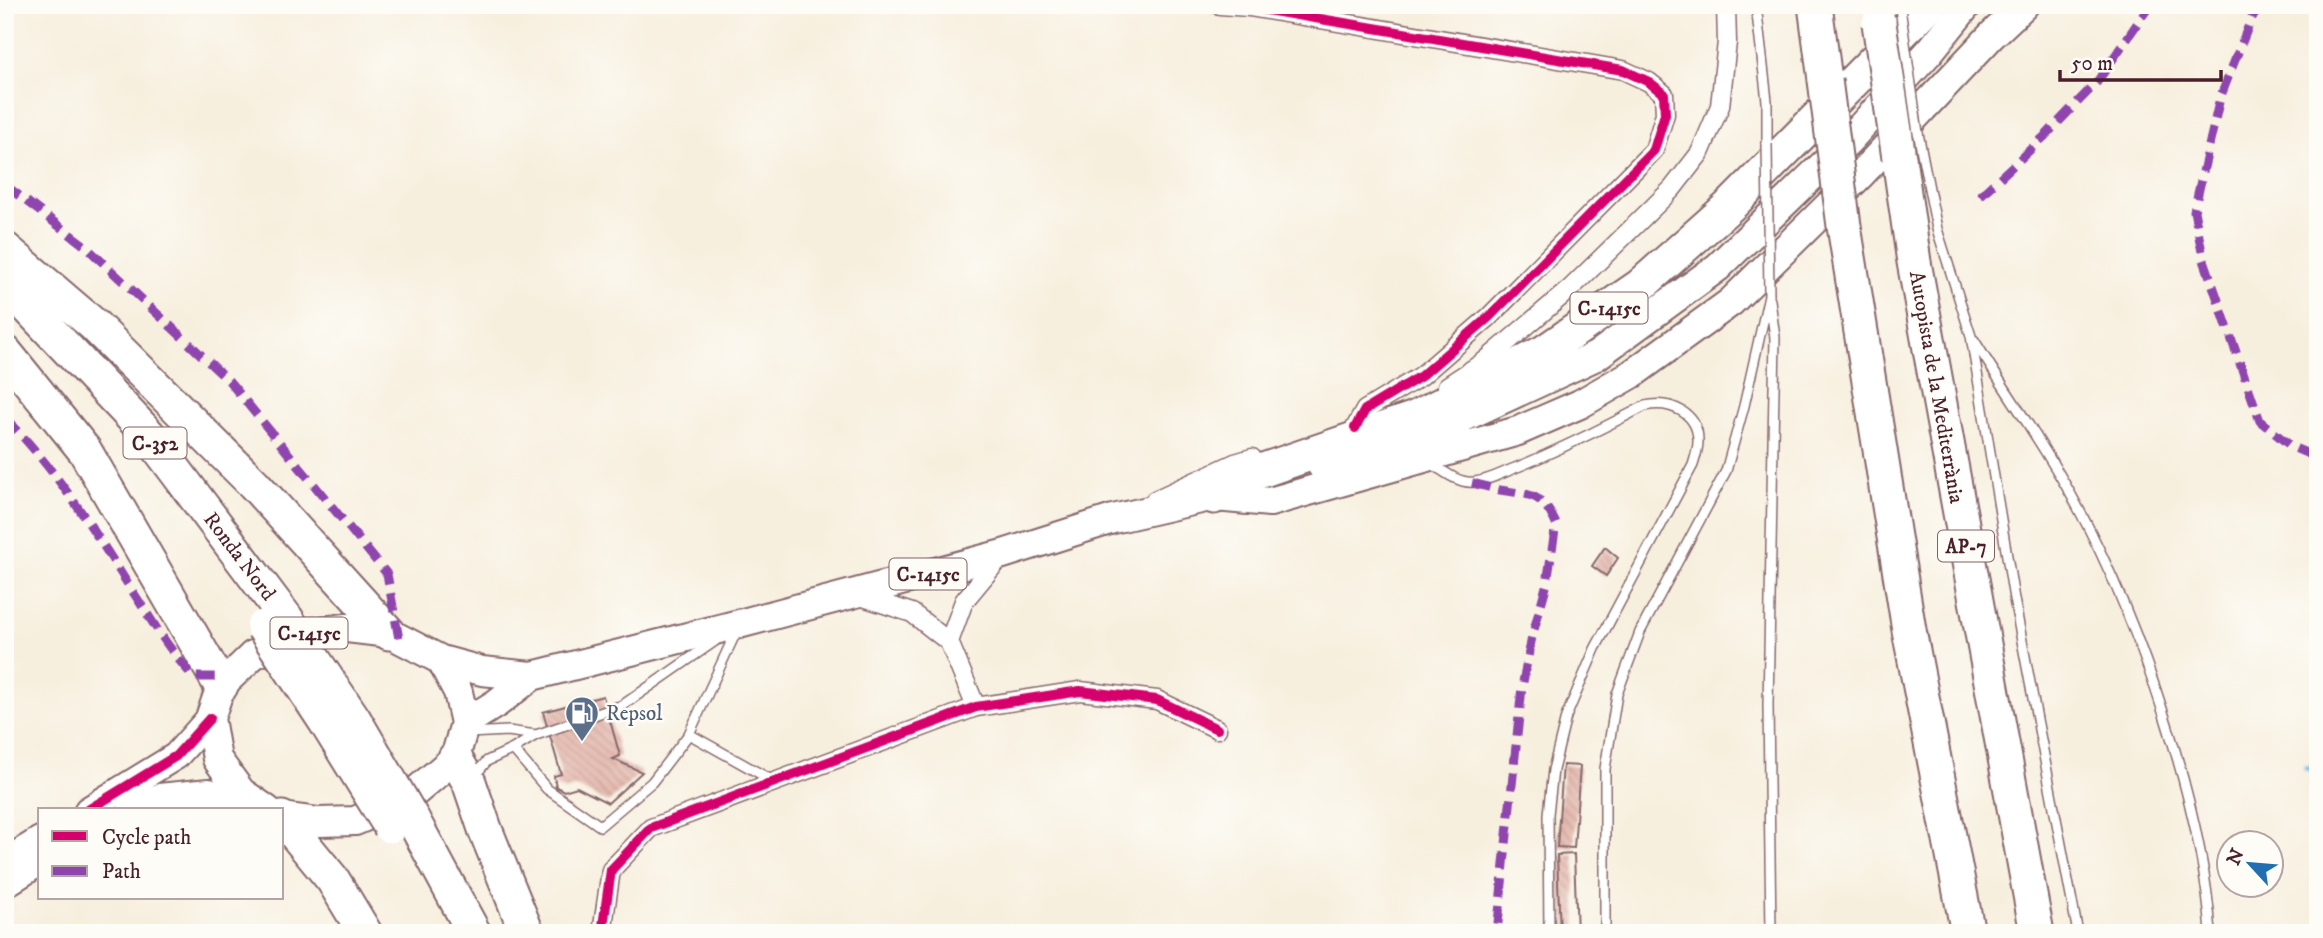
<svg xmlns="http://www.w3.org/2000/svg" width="2323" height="938" font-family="'IM FELL DW Pica',serif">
  <defs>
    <pattern id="building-back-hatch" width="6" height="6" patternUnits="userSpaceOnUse" patternTransform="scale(1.75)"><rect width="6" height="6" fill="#dfa99d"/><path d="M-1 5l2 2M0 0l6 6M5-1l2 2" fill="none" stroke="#b78980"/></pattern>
  </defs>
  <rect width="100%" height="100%" fill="#fdfcf7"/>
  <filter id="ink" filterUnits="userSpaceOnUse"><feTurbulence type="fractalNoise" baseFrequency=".0143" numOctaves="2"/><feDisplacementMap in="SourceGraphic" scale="14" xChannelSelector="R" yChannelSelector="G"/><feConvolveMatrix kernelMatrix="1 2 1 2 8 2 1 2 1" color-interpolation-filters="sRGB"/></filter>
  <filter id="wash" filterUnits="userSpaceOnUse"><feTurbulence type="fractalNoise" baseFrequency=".00686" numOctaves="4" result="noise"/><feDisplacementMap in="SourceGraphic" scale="28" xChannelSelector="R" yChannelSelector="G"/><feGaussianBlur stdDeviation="1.57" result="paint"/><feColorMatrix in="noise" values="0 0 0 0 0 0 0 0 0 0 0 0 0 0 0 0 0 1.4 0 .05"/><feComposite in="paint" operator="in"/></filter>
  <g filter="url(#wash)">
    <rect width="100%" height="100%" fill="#f7efde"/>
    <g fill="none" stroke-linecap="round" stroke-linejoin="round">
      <!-- stream -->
      <path stroke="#6db7e5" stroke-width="6" d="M2307 768 2318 769"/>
    </g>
    <g id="blocks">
      <!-- building -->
      <path fill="url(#building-back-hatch)" d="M1605 547 1618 558 1606 576 1592 566Z
        M603 696 620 756 613 759 642 772 608 803 577 787 564 791 556 787 554 776 561 774 543 712Z
        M1563 765 1580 766 1574 848 1557 847Z
        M1574 854 1577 933H1560L1557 855Z"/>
    </g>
  </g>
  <g filter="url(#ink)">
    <use href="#blocks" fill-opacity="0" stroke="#87686a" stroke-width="2"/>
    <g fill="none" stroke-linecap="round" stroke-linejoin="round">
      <!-- lane casing -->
      <g stroke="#87686a" stroke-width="12">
        <path id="lane" d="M1756 5 1767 101V144
          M1918 133 1937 229 1971 336 2014 599 2078 933
          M1770 300 1775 338 1768 705 1771 933
          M1974 340C2007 394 2045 446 2075 502 2113 572 2142 645 2166 721 2188 790 2206 861 2211 933
          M1431 463C1443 471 1459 484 1474 482 1488 481 1502 473 1515 468 1560 450 1603 428 1645 406 1670 400 1699 413 1698 442 1698 450 1695 458 1693 465L1595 649 1566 717 1553 770 1548 814 1549 933
          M468 733 508 731 536 735
          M689 734 775 782
          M513 749 547 789 600 826 652 782 689 734 736 632
          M474 776 487 761 513 749 536 735 623 705 715 641
          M1605 933V769L1617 694 1640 632 1726 471 1744 406 1769 295"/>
      </g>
      <!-- street casing -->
      <g stroke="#87686a" stroke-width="21">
        <path id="street" d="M1220 5 1249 7 1623 70 1649 82 1664 94 1665 114 1654 150 1489 317 1421 376 1365 410 1355 428
          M1447 386 1485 361 1571 288 1672 189 1700 153 1720 106 1727 42 1726 5
          M1155 500 1235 463 1252 458
          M857 595 912 613 949 642 976 707
          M949 642 964 601 1003 554
          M602 933 611 870 651 828 976 707 1080 691 1157 700 1217 729"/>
      </g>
      <!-- secondary casing -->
      <g stroke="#87686a" stroke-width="30">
        <path id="secondary" d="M88 810 176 756 210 718
          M131 810 159 797 209 792 258 806
          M5 862 40 840
          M5 884 40 862"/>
      </g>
      <!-- primary casing -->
      <g stroke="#87686a" stroke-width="32">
        <path id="primary" d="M1322 466 1423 436 1596 356 1718 267 1848 141 1930 51 1967 5
          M1215 497 1270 502 1518 431 1580 404 1632 374 1731 302 1861 174 1992 35 2024 5
          M465 723 497 703 532 676
          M267 810 241 792 217 759 210 718 221 686 253 655 304 633 347 628 389 633 441 660 482 671 532 676 739 624 1003 554 1113 519 1236 491
          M282 817 319 822 355 821 407 799 455 758 465 723 458 692 441 660"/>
      </g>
      <!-- highway casing -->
      <g stroke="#87686a" stroke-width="37">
        <path id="highway" d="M1815 5 1825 80
          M1899 158 1914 262 2037 933
          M1844 226 1909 630 1968 933
          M5 249 94 325 254 484 389 633
          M5 283 148 434 286 618
          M5 352 85 451 221 686
          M1214 497 1243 477 1415 418 1544 352 1640 286 1733 203 1929 5
          M455 758 469 782 485 829 527 933
          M282 818 333 880 365 933
          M413 820 474 933"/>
      </g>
      <!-- lane -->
      <use href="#lane" stroke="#fff" stroke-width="9"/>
      <!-- street -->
      <use href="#street" stroke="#fff" stroke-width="18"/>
      <!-- secondary -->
      <use href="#secondary" stroke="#fff" stroke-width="26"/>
      <!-- primary -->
      <use href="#primary" stroke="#fff" stroke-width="28"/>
      <!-- highway -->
      <use href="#highway" stroke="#fff" stroke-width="33"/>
      <!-- lane-bridge casing -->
      <g stroke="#87686a" stroke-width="12" stroke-linecap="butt">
        <path id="lane-bridge" d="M1900 8 1918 133
          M1767 144 1769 295"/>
      </g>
      <!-- highway-bridge casing -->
      <g stroke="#87686a" stroke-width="37" stroke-linecap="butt">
        <path id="highway-bridge" d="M1879 23 1899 158
          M1825 80 1844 226
          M286 618 354 719 413 820
          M263 627 325 721 390 826"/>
      </g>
      <!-- lane-bridge -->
      <use href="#lane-bridge" stroke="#fff" stroke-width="9"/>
      <!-- highway-bridge -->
      <use href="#highway-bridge" stroke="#fff" stroke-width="33"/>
      <!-- quiet -->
      <path stroke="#8e44ad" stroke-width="9" stroke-dasharray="18 9" stroke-linecap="butt" d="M2264 5 2252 17 2220 98 2194 211 2203 257 2260 421 2292 447 2318 458
        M5 185 84 245 229 381 387 574 399 639
        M1980 196 2045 136 2097 82 2150 5
        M5 418C54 467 92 527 129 586 150 617 168 650 194 677H216
        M1472 483C1481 485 1491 488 1500 490 1531 495 1541 492 1556 524L1547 583 1532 637 1522 687 1497 933"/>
      <!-- cycleway casing -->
      <g stroke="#fdfcf7" stroke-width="15">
        <path id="cycleway" d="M1220 5 1249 7 1623 70 1649 82 1664 94 1665 114 1654 150 1489 317 1421 376 1365 410 1355 428
          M88 810 176 756 210 718
          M602 933 611 870 651 828 976 707 1080 691 1157 700 1217 729"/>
      </g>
      <!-- cycleway -->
      <use href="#cycleway" stroke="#d6006c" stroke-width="10"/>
    </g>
  </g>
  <!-- icons -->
  <defs>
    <g id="fuel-pin" transform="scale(1.75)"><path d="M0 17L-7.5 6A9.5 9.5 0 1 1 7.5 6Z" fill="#5c6f8a" stroke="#fdfcf7"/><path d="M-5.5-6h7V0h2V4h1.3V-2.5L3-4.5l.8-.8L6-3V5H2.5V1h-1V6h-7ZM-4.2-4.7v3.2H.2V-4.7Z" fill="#fff"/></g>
  </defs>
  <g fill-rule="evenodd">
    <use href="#fuel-pin" x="582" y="713"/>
  </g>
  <g text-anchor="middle" stroke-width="5" stroke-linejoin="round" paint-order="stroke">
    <!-- shield labels -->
    <g fill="#fdfcf7" stroke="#806168" stroke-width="2">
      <rect x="1570.5" y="292.5" width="77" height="31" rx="5"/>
      <rect x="123.5" y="427.5" width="63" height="31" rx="5"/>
      <rect x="1938" y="530.5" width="56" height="31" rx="5"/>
      <rect x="889.5" y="558.5" width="77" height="31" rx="5"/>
      <rect x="270.5" y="617.5" width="77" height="31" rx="5"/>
    </g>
    <g font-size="19" font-weight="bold" fill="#4a1f2b">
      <text x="1609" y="315">C-1415c</text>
      <text x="155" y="450">C-352</text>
      <text x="1966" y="553">AP-7</text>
      <text x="928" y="581">C-1415c</text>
      <text x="309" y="640">C-1415c</text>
    </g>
    <!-- street labels -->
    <g font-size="21" fill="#4a1f2b" stroke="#fdfcf7">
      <text transform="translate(1937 387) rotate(80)" y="7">Autopista de la Mediterrània</text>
      <text transform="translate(240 556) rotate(53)" y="7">Ronda Nord</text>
    </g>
    <!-- service labels -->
    <g font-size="21" fill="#4e5e75" stroke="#fdfcf7" text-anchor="start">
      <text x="606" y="720">Repsol</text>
    </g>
  </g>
  <!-- margin -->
  <rect width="2323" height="938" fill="none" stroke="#fdfcf7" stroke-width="28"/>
  <!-- legend -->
  <rect x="38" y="808" width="245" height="91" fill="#fdfcf7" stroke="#b5a4a5" stroke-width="2"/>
  <rect x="52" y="831" width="35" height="10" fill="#d6006c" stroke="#b5a4a5" stroke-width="2"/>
  <text x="102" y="844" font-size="21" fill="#4a1f2b">Cycle path</text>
  <rect x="52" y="866" width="35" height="10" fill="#8e44ad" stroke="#b5a4a5" stroke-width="2"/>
  <text x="102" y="878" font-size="21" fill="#4a1f2b">Path</text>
  <!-- north arrow -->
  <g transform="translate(2250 864) rotate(296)"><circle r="33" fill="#fdfcf7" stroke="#b5a4a5" stroke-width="2"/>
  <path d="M0-5L12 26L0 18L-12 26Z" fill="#1f6fb2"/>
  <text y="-10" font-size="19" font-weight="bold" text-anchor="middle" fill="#4a1f2b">N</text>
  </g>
  <!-- scale -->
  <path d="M2060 70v10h161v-10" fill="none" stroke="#4a1f2b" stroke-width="3.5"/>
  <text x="2071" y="70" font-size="21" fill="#4a1f2b" stroke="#fdfcf7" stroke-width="5" paint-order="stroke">50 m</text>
</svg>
